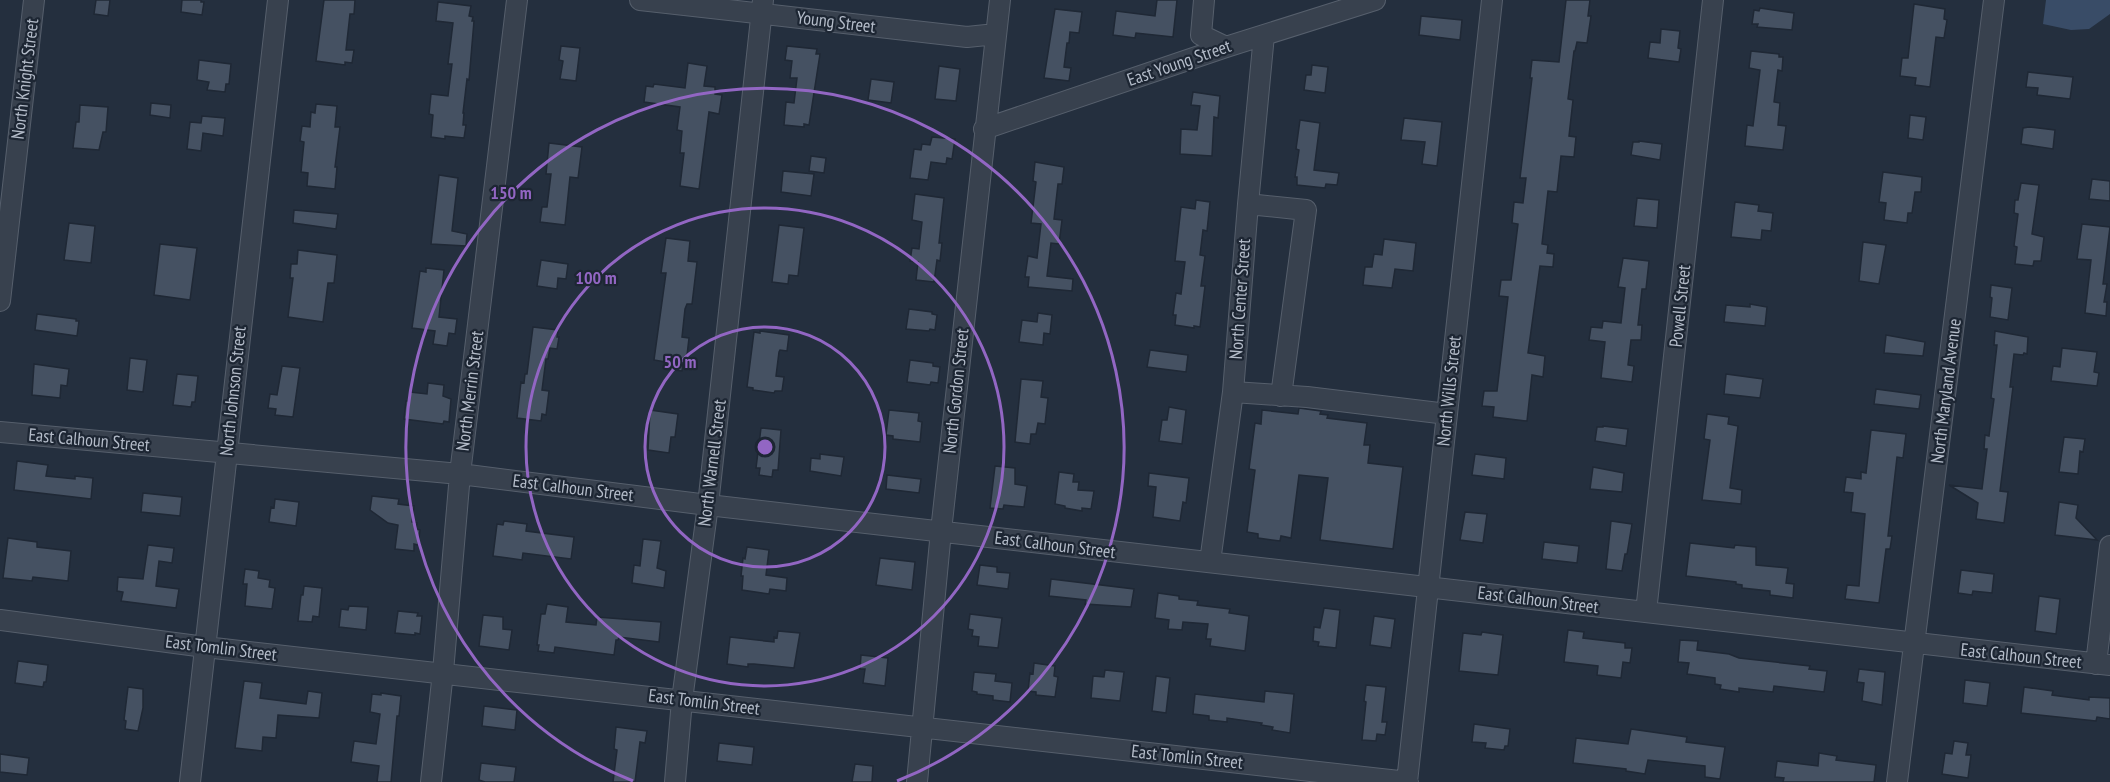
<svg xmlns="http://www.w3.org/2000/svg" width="2110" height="782" font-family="'PT Sans Narrow',sans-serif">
  <rect width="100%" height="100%" fill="#242f3e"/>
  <!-- water -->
  <path fill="#394c67" d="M2046 0H2110V14L2089 29 2071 30 2043 24Z"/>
  <!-- building -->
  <path fill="#455162" stroke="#1f2835" stroke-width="1.5" d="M96 0H110L108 16 94 14Z
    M182 0H201V2H204L202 15 181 12Z
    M324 0H355L354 14H350L346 50H354L352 63 345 62V65L316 61Z
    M1157 0H1177L1173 37 1136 33 1135 38 1113 35 1116 11 1155 16Z
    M1566 0H1590L1588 16H1591L1587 43 1577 42 1575 51H1574L1568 99 1573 100 1569 136 1576 137 1574 157 1561 156 1557 192 1548 191 1542 244 1548 245 1547 253 1554 254 1553 267 1540 266 1528 353 1545 356 1543 377 1532 375 1527 421 1493 417 1494 407 1482 406 1484 391H1497L1508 297 1499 296 1501 280H1511L1518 224 1512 223 1514 202 1523 203 1526 178H1520L1532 78H1530L1532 60 1559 62Z
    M438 2 471 6 469 16 473 17 472 21H474L469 80 467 79 463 113H464L463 125H466L464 138 445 136V139L431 137 433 115 429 114 431 94 448 96 452 64H448L453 23 436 21Z
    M1914 4 1945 9 1944 19 1947 20 1944 38 1936 37 1930 87 1915 85 1916 78 1900 76 1902 58H1908Z
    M1760 8 1794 13 1792 30 1757 27 1758 24H1752L1754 10 1759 11Z
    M1055 9 1082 12 1079 33 1070 32 1069 43H1067L1064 67 1071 68 1069 81 1044 78Z
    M1421 16 1462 20 1460 40 1419 35Z
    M1661 29 1680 31 1678 48 1681 49 1679 62 1648 58 1650 42 1660 43Z
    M561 46 580 48 576 81 560 79 563 61 559 60Z
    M787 46 817 49 816 54H820L809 125 804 124V127L784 125 786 102 794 103 797 78H790L792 61 785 60Z
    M1751 51 1779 54V57H1783L1782 71 1778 70 1774 102 1780 103 1778 125 1786 126 1783 150 1745 146 1747 125 1753 126 1760 70 1749 68Z
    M199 60 231 64 229 84H226L225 92 207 90 209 82 197 80Z
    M688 63 707 66 704 86 715 87V94L722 95 719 114 709 112 699 189 680 186 684 153H680L682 131 677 130 680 107 644 102 646 86 653 87 654 84 685 88Z
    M1312 65 1328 67 1325 93 1304 90 1306 75H1311Z
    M939 66 960 69 956 101 935 99Z
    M2028 72 2073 77 2070 99 2037 95 2038 88 2026 87Z
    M871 79 894 82 891 103 868 100Z
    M1193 92 1220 96 1218 118 1214 117 1212 156 1180 154 1181 129 1197 130 1200 106 1191 105Z
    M151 103 171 105 170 118 150 115Z
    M316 104 337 106 335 127H340L335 167H337L335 189 307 186 308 173 301 172 304 142 300 141 302 126 310 127 311 112 315 113Z
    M80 105 108 107 106 132H103L99 150 73 148 76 122H79Z
    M1910 115 1926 117 1923 140 1908 138Z
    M202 116 225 118 223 136 203 133 201 151 187 149 190 122 201 123Z
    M1404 118 1442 122 1437 166 1422 164 1425 142 1401 140Z
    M1300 120 1320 123 1314 170 1339 173 1337 185 1326 184 1325 188 1297 185V177H1295L1299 150 1296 149Z
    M2029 127 2055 130 2053 149 2021 144 2023 128Z
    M932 137 955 139 952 159 947 158 946 164 931 162 928 180 910 178 914 149 921 150 922 144 930 145Z
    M1639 141 1662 144 1660 160 1631 155 1633 142H1639Z
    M549 143 582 147 578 178 570 177 565 225 540 222 542 207H547L551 174H546Z
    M811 156 826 158 824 173 809 171Z
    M1035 162 1064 167 1062 184H1058L1054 219 1062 220 1059 244 1051 243 1047 276 1073 279 1072 291 1028 287 1029 277H1025L1028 256 1037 258 1041 224 1031 223 1036 182 1033 181Z
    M783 171 814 174 811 196 781 192Z
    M1883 172 1922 177 1921 192H1915L1912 213H1908L1907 223 1884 220 1886 203 1879 202Z
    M439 175 458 178 452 231 467 234 466 246 431 244Z
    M2092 179 2110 181V201L2089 199Z
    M2021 183 2039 185 2032 234 2044 237 2041 261H2034L2033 266 2015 264 2017 247 2014 246 2018 214 2014 213 2015 200H2018Z
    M915 194 944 198 939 243H942L940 261 937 260 934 282 916 280 918 262 910 261 912 248 919 249 922 222 912 220Z
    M1637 198 1659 200 1657 228 1634 226Z
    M1196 200 1210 202 1207 231 1203 230 1200 255 1205 256 1201 286H1205L1200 327 1194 326V328L1175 325 1176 315H1173L1176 293 1181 294 1185 262 1175 261 1181 207 1195 209Z
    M1735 202 1759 205 1758 211 1773 213 1771 231 1762 230 1761 240 1731 237Z
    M294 210 338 214 336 229 293 223Z
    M69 223 95 226 91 263 64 260Z
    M2082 224 2110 227 2103 284H2107L2104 302H2107L2106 316 2085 313 2091 260 2077 259Z
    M779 225 804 228 798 276 789 275 788 284 772 282Z
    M666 238 690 241 688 261 697 262 692 304H687L685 309 682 337 689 338 686 364 683 363 682 371 665 369V362L654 360 666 273H661Z
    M1384 239 1416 243 1413 271 1395 269 1392 288 1363 285 1365 267H1372L1374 254 1382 255Z
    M1863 242 1886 245 1879 284 1859 281Z
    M160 244 197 248 190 300 154 295Z
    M298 250 337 255 334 283H328L323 322 288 317 293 278H290L291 264H297Z
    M1623 258 1649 261 1646 289H1642L1638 325H1642L1641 340H1631L1628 365 1634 366 1632 382 1601 378 1605 342 1589 340 1591 327 1602 328 1603 321 1621 323 1625 288 1618 287Z
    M541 260 568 264 566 279 558 278 557 289 537 286Z
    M426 268 444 270 439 317 457 319 455 334 449 333 447 346 433 344 435 331 412 328 420 271 426 272Z
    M1991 285 2012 288 2008 320 1990 317 1992 298 1990 297Z
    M1750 304 1767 307 1765 326 1724 322 1726 305 1750 307Z
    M909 309 932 312V314L937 315 935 330 930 329 929 331 906 329Z
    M1038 313 1052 315 1050 334 1044 333 1043 345 1019 342 1022 320 1037 322Z
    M37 314 76 319V321H79L77 336 35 330Z
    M533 327 558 330 557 337H559L557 349 550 348 548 359H546L542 390 549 391 546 415 542 414 541 421 517 418 521 382 524 383 525 374H527Z
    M760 331 789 335 787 351 780 350 779 352 776 376 784 377 782 391H775L774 393 753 390V388L747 387 754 332 760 333Z
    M1995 331 2028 337 2027 354 2024 353 2023 355 2014 354 2010 387H2013L2000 491 2008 492 2004 523 1976 519 1978 503 1949 485 1982 489 1987 449H1984L1985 435 1989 436 1994 399 1991 398 1997 345H1994Z
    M1886 335 1925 342 1923 356 1884 353Z
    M2062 348 2097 352 2094 372 2099 373 2097 386 2051 381 2053 366 2060 367Z
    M1150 350 1188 355 1186 372 1147 367Z
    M130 358 147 360 143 392 127 390Z
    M910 360 933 363V366L940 367 938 383 931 382 930 385 907 382Z
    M34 364 69 369 67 386 61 385 60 398 32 395Z
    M282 366 300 368 293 417 275 415 276 409 268 408 270 394 277 395Z
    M177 374 198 376 195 402H192L191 407 173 405Z
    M1726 374 1763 379 1760 398 1724 394Z
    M1021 379 1043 381 1041 397 1048 398 1045 424 1038 423 1036 434H1031L1030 444 1015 442Z
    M428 383 444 385 443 396 451 399 449 422 444 421 443 424 404 419 406 401H409L410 392 427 394Z
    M1876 389 1921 395 1919 409 1874 404Z
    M1169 407 1186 410 1182 444 1159 441 1162 420H1167Z
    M1299 408 1321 411 1320 414 1328 415 1327 418 1367 423 1364 445H1370L1368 463 1403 467 1393 549 1320 540 1328 478 1299 475 1291 538 1281 536 1280 541 1258 538V534L1247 532 1255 470 1249 469 1255 423 1261 424 1262 410 1298 414Z
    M650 410 678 414 675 437H671L669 453 648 450Z
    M889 410 919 413 918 421 922 422 920 442 893 439V436L886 435Z
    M1707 414 1729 417 1728 424 1738 426 1730 488 1742 490 1741 504 1702 500 1710 440 1704 439Z
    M1603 426 1628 429 1626 446 1595 441 1597 427H1603Z
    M761 428 781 430 778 470H773L772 477 759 475 760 468H756Z
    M1871 430 1906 434 1903 458 1897 457 1888 536H1892L1890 549H1886L1879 603 1845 599 1847 585 1859 586 1865 514 1851 512 1853 493 1844 492 1846 477 1861 479V472L1866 473Z
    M2064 437 2085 439 2083 452 2080 451 2078 474 2059 472Z
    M820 454 844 457 841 476 810 471 811 458 820 459Z
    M1475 454 1506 458 1504 479 1472 475Z
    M17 461 48 465 46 476 75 479V476L93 478 91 499 14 490Z
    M995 466 1015 468V484L1027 486 1024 507 1004 505 1003 509 990 508Z
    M1593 467 1624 473 1622 492 1590 489Z
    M1059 472 1074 474 1073 482H1079L1078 490 1094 491 1091 509 1082 508V511L1065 508V506L1055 504Z
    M1149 473 1189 478 1186 503 1183 502 1180 521 1153 517 1156 487 1148 486Z
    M887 475 921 479 919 493 886 489Z
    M143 493 182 497 180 516 141 512Z
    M372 496 399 499 398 504 414 506 412 522 417 523 416 529 420 530 418 545 414 544V551L395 549 398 525 388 523 370 510Z
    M275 499 299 502 296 526 269 522 271 507 274 508Z
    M2059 502 2078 505 2076 518 2097 540 2055 535Z
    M1465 512 1487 514 1483 543 1460 540Z
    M504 521 527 524 526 531 574 537 571 559 523 553 522 560 493 556 497 524 503 525Z
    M1611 521 1632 524 1627 554H1625L1622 571 1606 569Z
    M8 538 37 542V547L71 551 68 581 33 577 32 581 3 578Z
    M643 539 661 541 657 568 666 571 664 588 632 583 634 565 640 566Z
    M1544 542 1579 546 1577 563 1542 559Z
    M1690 543 1734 548 1735 545 1756 547V565L1788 568 1786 583 1794 584 1793 598 1770 595V591L1742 588V585L1736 584V582L1686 576Z
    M148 545 174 548 172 563 159 561 156 586 179 589 176 608 121 601 123 592 117 591 118 577 143 579Z
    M747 547 769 550 766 575 787 578 786 591 770 589 769 594 742 590 743 576H741L743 558 745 559Z
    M880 558 915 562 912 590 876 585Z
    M980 565 997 567V572L1010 573 1008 589 977 585Z
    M245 569 259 571 258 578 270 580 269 587 275 588 272 609 245 606 247 584H243Z
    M1961 570 1994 574 1992 593 1973 591 1972 595 1958 593Z
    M1051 579 1134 589 1131 607 1085 604 1086 600 1049 596Z
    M304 586 322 588 319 617 313 616 312 622 298 621 301 595H303Z
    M1158 593 1179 596V599L1198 601 1197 605 1230 609 1229 613 1249 616 1245 651 1210 646 1211 639H1206L1208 624 1183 622 1182 630 1168 629 1169 620 1155 618Z
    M2039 596 2060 599 2056 634 2035 631Z
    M547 604 568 607 566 622 596 625 597 617 661 622 659 642 619 637 618 640H616L614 655 555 647 554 653 538 651 539 645H537L541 614H545Z
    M349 606 368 607 366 630 339 627 341 609 348 610Z
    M1324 608 1340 610 1336 648 1318 646 1319 642 1313 641 1314 627 1320 628Z
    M398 611 418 613 417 616H422L420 634 415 633V635L395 633Z
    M970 614 1002 618 998 648 978 646 979 637 972 636 973 630 968 629Z
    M483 615 503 617V629L512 630 509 650 479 646Z
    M1374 616 1395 619 1391 648 1370 645Z
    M1568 630 1584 632 1583 638 1625 643V648H1632L1630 663 1623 662 1621 678 1597 675 1598 666 1564 662Z
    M778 631 800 633 794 668 754 664H748V667L727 664 730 637 774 642V637L777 638Z
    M1482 632 1503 635 1498 675 1459 671 1463 633 1481 635Z
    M1680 640 1698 641 1697 650 1729 654 1739 658 1810 666 1809 669 1827 671 1824 692 1774 686 1773 692 1739 688V692L1720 689 1721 685 1715 684V678L1687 674 1689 663 1678 662Z
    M861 655 888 658 885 686 863 683 865 669H860Z
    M18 661 48 665 46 682H44L43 687 15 683Z
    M1034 663 1055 666 1054 676 1058 677 1055 697 1036 695V692L1028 691 1030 673 1033 674Z
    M1859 669 1885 672 1882 705 1862 701 1864 683 1857 682Z
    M1105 670 1124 672 1120 701 1091 698 1093 676 1104 677Z
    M974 672 996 674 995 681 1012 683 1010 702 993 700V696L977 694V692L972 691Z
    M1156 676 1170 678 1166 713 1152 711Z
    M1965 680 1990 683 1987 706 1963 703Z
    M244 681 262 683 260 698 306 704 308 691 322 693 319 718 278 715 276 738 263 737 262 751 235 748Z
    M1366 685 1386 687 1382 722H1387L1385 735 1377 734 1376 741 1362 740 1366 702 1364 701Z
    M128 687 143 689V708L138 731 125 729 126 721 124 720Z
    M2024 687 2053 691 2052 695 2089 700V697L2110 698V719L2097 717 2096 721 2021 713Z
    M1265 691 1294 694 1290 733 1272 730 1273 727 1261 725 1262 723 1227 718V722L1209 720V716L1193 714 1195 694 1264 702Z
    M381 693 401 696 399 716H397L391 782H377L379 766 351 762 354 741 376 744 380 714 370 712 372 694 381 695Z
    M484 706 517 710 515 730 482 726Z
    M1474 724 1510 729 1508 746H1505L1504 750 1485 748 1486 743 1472 742Z
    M616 727 647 731 645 743 640 742 635 782H613L617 750 614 749Z
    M1631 729 1687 737 1686 742 1725 747 1720 779 1705 777V766L1648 760 1645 774 1626 771V769L1573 763 1576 738 1628 744Z
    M1954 741 1968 743 1966 755H1971L1968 778 1942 774 1945 753 1952 754Z
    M719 743 754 747 752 765 717 761Z
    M1819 753 1837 756 1836 760 1876 765 1874 782H1783L1784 778 1775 777 1777 761 1818 766Z
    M0 754 29 758 27 775 0 772Z
    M481 763 516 767 514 782H485L479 780Z
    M855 764 873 766 872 782H852Z"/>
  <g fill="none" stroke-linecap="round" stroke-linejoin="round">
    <!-- minor casing -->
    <g stroke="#565f6c" stroke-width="22">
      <path id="minor" d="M640 0 967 37 996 34
        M1204 0 1201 35 1226 47
        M984 129 1226 47 1375 0
        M1248 204 1306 210 1281 396
        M0 301 34 0
        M1233 392 1307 397 1447 414
        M0 432 460 474 708 505 2110 665
        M1210 562 1233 392 1248 204 1264 35
        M1646 612 1713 0
        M0 620 205 647 1408 782
        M2096 664 2110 546
        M190 782 278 0
        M431 782 443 672 460 474 517 0
        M675 782 682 700 708 505 763 0
        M917 782 941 531 1000 0
        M1407 782 1492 0
        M1897 782 1994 0"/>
    </g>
    <!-- minor -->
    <use href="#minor" stroke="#38414e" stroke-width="20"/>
  </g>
  <!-- distance rings -->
  <g fill="none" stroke="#9266c3" stroke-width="3">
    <circle cx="765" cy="447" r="120"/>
    <circle cx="765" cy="447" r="239"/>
    <path d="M633 781A359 359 0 1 1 897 781"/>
  </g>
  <g text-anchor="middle" stroke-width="4.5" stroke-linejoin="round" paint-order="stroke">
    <!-- street labels -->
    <g font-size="18" fill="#b4bcc9" stroke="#1d2633">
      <text transform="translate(836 22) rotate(7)" y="6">Young Street</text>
      <text transform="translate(1179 63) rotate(-19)" y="6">East Young Street</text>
      <text transform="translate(25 79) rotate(-83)" y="6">North Knight Street</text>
      <text transform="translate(1240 299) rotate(-86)" y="6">North Center Street</text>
      <text transform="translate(1680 306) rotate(-84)" y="6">Powell Street</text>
      <text transform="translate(233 391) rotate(-84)" y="6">North Johnson Street</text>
      <text transform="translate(470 391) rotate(-83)" y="6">North Merrin Street</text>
      <text transform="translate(956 391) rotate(-84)" y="6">North Gordon Street</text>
      <text transform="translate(1449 391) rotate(-84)" y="6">North Wills Street</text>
      <text transform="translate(1946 391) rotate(-83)" y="6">North Maryland Avenue</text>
      <text transform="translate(89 440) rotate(5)" y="6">East Calhoun Street</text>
      <text transform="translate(712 463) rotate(-83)" y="6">North Warnell Street</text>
      <text transform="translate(573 488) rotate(7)" y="6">East Calhoun Street</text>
      <text transform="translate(1055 545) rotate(7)" y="6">East Calhoun Street</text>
      <text transform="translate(1538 600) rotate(7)" y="6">East Calhoun Street</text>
      <text transform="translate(221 648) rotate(7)" y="6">East Tomlin Street</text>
      <text transform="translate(2021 656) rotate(6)" y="6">East Calhoun Street</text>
      <text transform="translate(704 702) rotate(7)" y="6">East Tomlin Street</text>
      <text transform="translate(1187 757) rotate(6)" y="6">East Tomlin Street</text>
    </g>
  </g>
  <circle cx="765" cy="447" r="9" fill="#9266c3" stroke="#1d2633" stroke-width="3"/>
  <g font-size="18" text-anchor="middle" font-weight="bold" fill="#9266c3" stroke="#1d2633" stroke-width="4.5" stroke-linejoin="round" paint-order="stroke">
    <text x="511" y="199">150 m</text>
    <text x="596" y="284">100 m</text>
    <text x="680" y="368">50 m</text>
  </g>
</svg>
